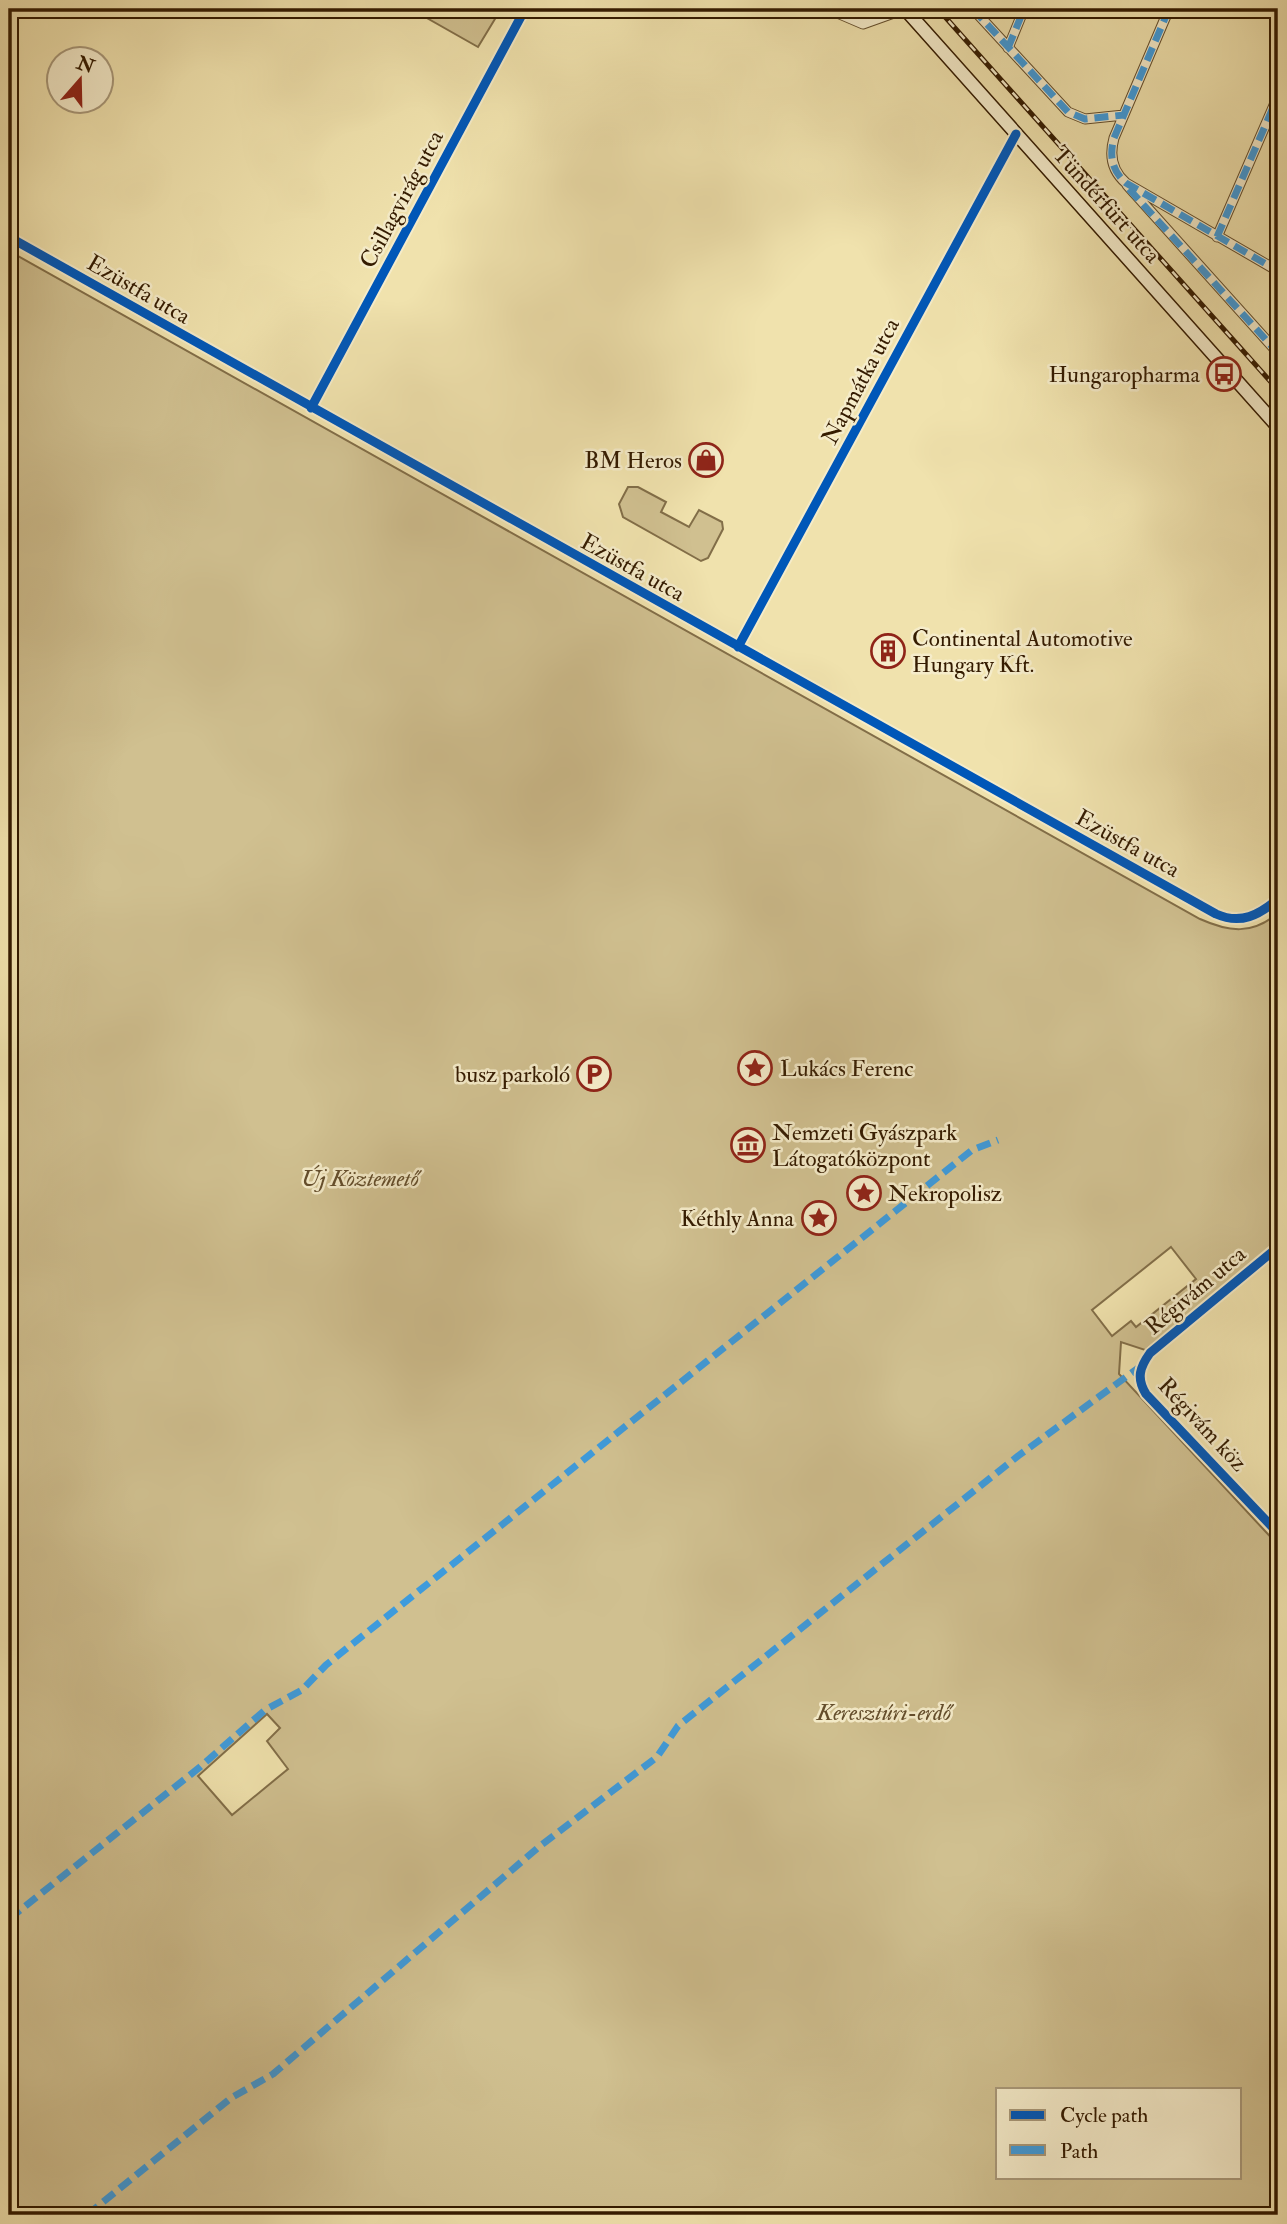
<svg xmlns="http://www.w3.org/2000/svg" width="1287" height="2224" font-family="'IM FELL Double Pica',serif">
  <rect width="100%" height="100%" fill="#f0e2ad"/>
  <filter id="stains"><feTurbulence type="fractalNoise" baseFrequency=".00286" numOctaves="4"/><feColorMatrix values="0 0 0 0 .2 0 0 0 0 .09 0 0 0 0 .02 0 0 0 .5 -.17"/></filter>
  <radialGradient id="worn" r=".72"><stop offset=".6" stop-color="#630" stop-opacity="0"/><stop offset="1" stop-color="#630" stop-opacity=".3"/></radialGradient>
  <!-- green -->
  <path fill="#d0c090" stroke="#826e48" stroke-width="2" fill-rule="evenodd" d="M411 9H501L478 47Z
    M9 251 1200 919C1229 932 1252 935 1278 913V1243L1145 1350 1121 1342 1119 1374 1278 1545V2215H9ZM1171 1247 1196 1279 1136 1327 1131 1321 1112 1336 1092 1310ZM267 1714 280 1728 267 1741 288 1769 232 1815 198 1776ZM998 2089H1240V2177H998Z
    M628 487H638L666 502 661 512 689 527 699 510 722 522 723 529 708 558 701 561 623 517 619 504Z"/>
  <g fill="none" stroke-linecap="round" stroke-linejoin="round">
    <!-- street casing -->
    <g stroke="#634d2b" stroke-width="11">
      <path id="street" d="M828 9 863 24 905 9
        M973 9 1068 112 1085 119 1124 115
        M1169 9 1114 138C1109 156 1112 171 1126 183L1278 271
        M1008 48 1024 9
        M1127 185 1278 353
        M9 237 1216 914C1241 925 1259 915 1278 899
        M1217 237 1278 96
        M311 408 525 9
        M738 647 1016 134
        M1278 1247 1150 1353C1140 1367 1136 1378 1146 1394L1278 1533"/>
    </g>
    <!-- secondary casing -->
    <g stroke="#341b00" stroke-width="15">
      <path id="secondary" d="M905 9 1278 427"/>
    </g>
    <!-- street -->
    <use href="#street" stroke="#f5ecca" stroke-width="9"/>
    <!-- secondary -->
    <use href="#secondary" stroke="#f5ecca" stroke-width="12"/>
    <!-- rail casing -->
    <g stroke="#341b00" stroke-width="5">
      <path id="rail" d="M938 9 1278 390"/>
    </g>
    <!-- rail -->
    <use href="#rail" stroke="#f5ecca" stroke-width="2.5" stroke-dasharray="8" stroke-linecap="butt"/>
    <!-- quiet -->
    <path stroke="#3e9bdc" stroke-width="7" stroke-dasharray="14 7" stroke-linecap="butt" d="M973 9 1068 112 1085 119 1124 115
      M1169 9 1114 138C1109 156 1112 171 1126 183L1278 271
      M1008 48 1024 9
      M1129 189 1278 353
      M1217 237 1278 96
      M9 1919 200 1767 265 1710 302 1690 326 1665 972 1150 998 1140
      M87 2215 231 2098 273 2074 540 1846 657 1757 678 1726 1018 1456 1141 1366"/>
    <!-- cycleway casing -->
    <g stroke="#f5ecca" stroke-width="13">
      <path id="cycleway" d="M9 237 1216 914C1241 925 1259 915 1278 899
        M311 408 525 9
        M738 647 1016 134
        M1278 1247 1150 1353C1140 1367 1136 1378 1146 1394L1278 1533"/>
    </g>
    <!-- cycleway -->
    <use href="#cycleway" stroke="#0057b8" stroke-width="9"/>
  </g>
  <!-- icons -->
  <defs>
    <g id="bus-ring" transform="scale(1.75)"><circle r="9.5" fill="#f5ecca" stroke="#8f2418" stroke-width="1.5"/><path d="M-5-6H5V4H4V6H2V4H-2V6H-4V4H-5ZM-3.5-4V0h7V-4ZM-3.5 1.2v1.5H-2V1.2ZM2 1.2v1.5H3.5V1.2Z" fill="#8f2418"/></g>
    <g id="shop-ring" transform="scale(1.75)"><circle r="9.5" fill="#f5ecca" stroke="#8f2418" stroke-width="1.5"/><path d="M-5-2.5h2.3a2.7 3.5 0 0 1 5.4 0H5L5.5 6h-11ZM-1.5-2.5h3a1.5 2.3 0 0 0-3 0Z" fill="#8f2418"/></g>
    <g id="building-ring" transform="scale(1.75)"><circle r="9.5" fill="#f5ecca" stroke="#8f2418" stroke-width="1.5"/><path d="M-4-6H4V6H1V3H-1V6H-4ZM-2.5-4.3h1.7v1.8h-1.7ZM.8-4.3h1.7v1.8H.8ZM-2.5-1h1.7V.8h-1.7ZM.8-1h1.7V.8H.8Z" fill="#8f2418"/></g>
    <g id="sight-ring" transform="scale(1.75)"><circle r="9.5" fill="#f5ecca" stroke="#8f2418" stroke-width="1.5"/><path d="M0-6L1.8-2.2L6-1.7L2.9 1.2L3.7 5.4L0 3.3L-3.7 5.4L-2.9 1.2L-6-1.7L-1.8-2.2Z" fill="#8f2418"/></g>
    <g id="parking-ring" transform="scale(1.75)"><circle r="9.5" fill="#f5ecca" stroke="#8f2418" stroke-width="1.5"/><path d="M-3.5-5.5H1a3.5 3.5 0 0 1 0 7H-1V5.5H-3.5ZM-1-3.4V-.6H.8a1.4 1.4 0 0 0 0-2.8Z" fill="#8f2418"/></g>
    <g id="museum-ring" transform="scale(1.75)"><circle r="9.5" fill="#f5ecca" stroke="#8f2418" stroke-width="1.5"/><path d="M0-6L6-3V-2H-6V-3ZM-5-1h2V3h-2ZM-1-1h2V3h-2ZM3-1h2V3H3ZM-6 4H6V6H-6Z" fill="#8f2418"/></g>
  </defs>
  <g fill-rule="evenodd">
    <use href="#bus-ring" x="1224" y="374"/>
    <use href="#shop-ring" x="706" y="460"/>
    <use href="#building-ring" x="888" y="651"/>
    <use href="#sight-ring" x="755" y="1068"/>
    <use href="#parking-ring" x="594" y="1074"/>
    <use href="#museum-ring" x="748" y="1145"/>
    <use href="#sight-ring" x="864" y="1193"/>
    <use href="#sight-ring" x="819" y="1218"/>
  </g>
  <g text-anchor="middle" stroke-width="5" stroke-linejoin="round" paint-order="stroke">
    <!-- street labels -->
    <g font-size="23" fill="#341b00" stroke="#f5ecca">
      <text transform="translate(401 199) rotate(-62)" y="8">Csillagvirág utca</text>
      <text transform="translate(1107 204) rotate(48)" y="8">Tündérfürt utca</text>
      <text transform="translate(139 289) rotate(30)" y="8">Ezüstfa utca</text>
      <text transform="translate(860 381) rotate(-62)" y="8">Napmátka utca</text>
      <text transform="translate(633 567) rotate(29)" y="8">Ezüstfa utca</text>
      <text transform="translate(1128 843) rotate(29)" y="8">Ezüstfa utca</text>
      <text transform="translate(1195 1290) rotate(-40)" y="8">Régivám utca</text>
      <text transform="translate(1203 1424) rotate(47)" y="8">Régivám köz</text>
    </g>
    <!-- poi labels -->
    <g font-size="23" fill="#341b00" stroke="#f5ecca" text-anchor="end">
      <text x="1200" y="382">Hungaropharma</text>
      <text x="682" y="468">BM Heros</text>
      <text x="912" y="646" text-anchor="start">Continental Automotive<tspan x="912" dy="26">Hungary Kft.</tspan></text>
      <text x="780" y="1076" text-anchor="start">Lukács Ferenc</text>
      <text x="570" y="1082">busz parkoló</text>
      <text x="772" y="1140" text-anchor="start">Nemzeti Gyászpark<tspan x="772" dy="26">Látogatóközpont</tspan></text>
      <text x="888" y="1201" text-anchor="start">Nekropolisz</text>
      <text x="794" y="1226">Kéthly Anna</text>
    </g>
    <!-- park labels -->
    <g font-size="23" font-style="italic" fill="#634d2b" stroke="#f5ecca">
      <text x="360" y="1186">Új Köztemető</text>
      <text x="884" y="1720">Keresztúri-erdő</text>
    </g>
  </g>
  <!-- margin -->
  <rect width="1287" height="2224" fill="none" stroke="#f0e2ad" stroke-width="35"/>
  <rect x="10" y="10" width="1266" height="2203" fill="none" stroke="#341b00" stroke-width="3.5"/>
  <rect x="18" y="18" width="1252" height="2189" fill="none" stroke="#341b00" stroke-width="2"/>
  <!-- legend -->
  <rect x="996" y="2088" width="245" height="91" fill="#f5ecca" stroke="#a89879" stroke-width="2"/>
  <rect x="1010" y="2110" width="35" height="10" fill="#0057b8" stroke="#a89879" stroke-width="2"/>
  <text x="1060" y="2122" font-size="21" fill="#341b00">Cycle path</text>
  <rect x="1010" y="2145" width="35" height="10" fill="#3e9bdc" stroke="#a89879" stroke-width="2"/>
  <text x="1060" y="2158" font-size="21" fill="#341b00">Path</text>
  <!-- north arrow -->
  <g transform="translate(80 80) rotate(20)"><circle r="33" fill="#f5ecca" stroke="#a89879" stroke-width="2"/>
  <path d="M0-5L12 26L0 18L-12 26Z" fill="#8f2418"/>
  <text y="-10" font-size="19" font-weight="bold" text-anchor="middle" fill="#341b00">N</text>
  </g>
  <rect width="100%" height="100%" filter="url(#stains)"/>
  <rect width="100%" height="100%" fill="url(#worn)"/>
</svg>
